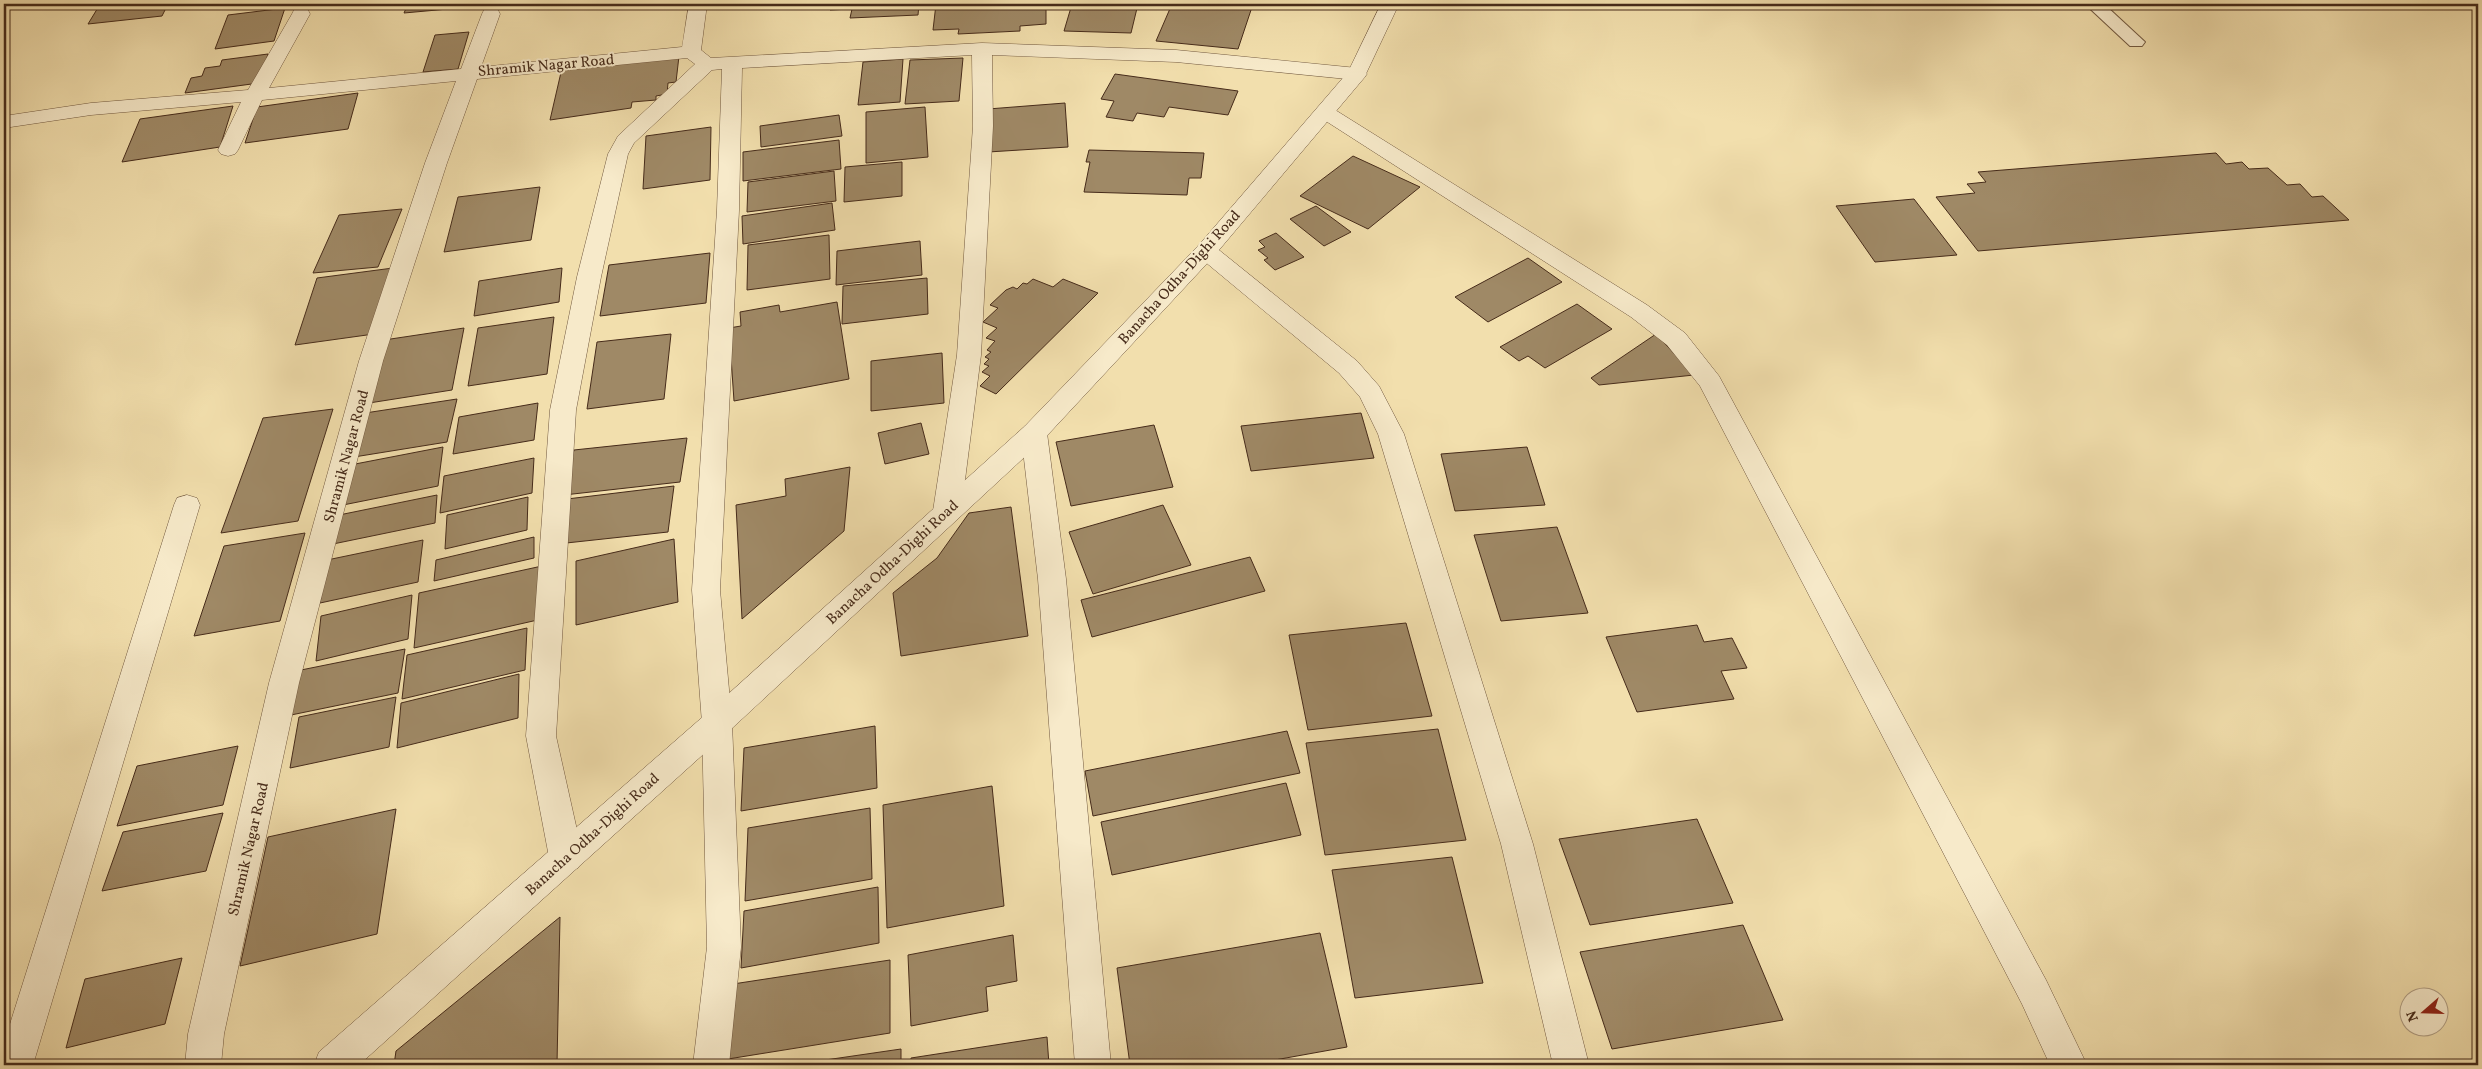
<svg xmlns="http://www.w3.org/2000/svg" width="2482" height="1069" font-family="Vollkorn,serif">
  <rect width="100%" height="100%" fill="#f2dfad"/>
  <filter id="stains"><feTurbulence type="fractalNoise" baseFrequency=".004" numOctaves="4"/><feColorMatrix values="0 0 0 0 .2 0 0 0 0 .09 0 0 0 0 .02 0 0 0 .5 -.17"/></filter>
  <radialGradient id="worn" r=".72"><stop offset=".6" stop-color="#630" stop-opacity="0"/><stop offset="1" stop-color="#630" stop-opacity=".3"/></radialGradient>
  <!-- building -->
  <path fill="#9f8966" stroke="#462b1a" d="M119 4H168L162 16 88 24 99 6Z
    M408 4H503L404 13Z
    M715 4H771L714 9Z
    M831 4H919L918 15 850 18 852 9 830 10Z
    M936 4H1046V24L1020 26V31L958 34 959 29 933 30Z
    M1072 4H1138L1131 33 1064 31Z
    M1172 4H1253L1238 49 1156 41Z
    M1472 4H1541L1474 8Z
    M285 8 274 41 215 49 228 15Z
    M469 32 458 69 423 72 435 35Z
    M268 54 259 83 185 93 191 78 202 76 205 68 220 66 222 60Z
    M679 56 676 82 668 83 667 94 656 96V100L632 102 631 108 550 120 562 68Z
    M963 58 959 101 905 104 910 60Z
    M903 59 900 102 858 105 863 62Z
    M1115 74 1238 91 1228 115 1169 107 1164 117 1137 113 1133 121 1106 117 1114 101 1101 99Z
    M358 93 348 129 245 143 257 107Z
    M1065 103 1068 147 988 152V109Z
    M233 106 220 147 122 162 140 119Z
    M925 107 928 157 866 163V112Z
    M839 115 842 136 761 147 760 126Z
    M711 127 710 180 643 189 646 136Z
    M839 140 841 169 743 181V152Z
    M1089 150 1204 153 1201 178H1189L1187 195 1084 192 1090 162H1086Z
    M2216 153 2226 164 2242 162 2249 169 2268 168 2287 185 2300 184 2312 197 2323 196 2349 220 1978 251 1936 197 1975 193 1967 184 1986 182 1978 172Z
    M1353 156 1420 187 1368 229 1300 196Z
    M902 162V196L844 202 845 167Z
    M834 171 836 201 747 212 748 182Z
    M540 187 531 240 444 252 458 197Z
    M1914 199 1957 255 1875 262 1836 206Z
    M832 203 835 230 743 244 742 216Z
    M1316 206 1351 232 1324 246 1290 219Z
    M402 209 378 267 313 273 339 215Z
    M1276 233 1304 257 1275 270 1264 260 1268 258 1258 250 1265 247 1259 241Z
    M829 235 830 279 747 290 748 245Z
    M920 241 922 275 836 285 837 251Z
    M710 253 706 303 600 316 609 265Z
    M1528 258 1562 282 1488 322 1455 297Z
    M393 268 374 334 295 345 317 278Z
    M562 268 559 302 474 316 479 281Z
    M927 278 928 314 842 324 843 286Z
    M1033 279 1053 287 1063 279 1098 293 996 394 980 386 990 376 982 372 989 366 984 364 989 359 985 357 991 352 987 350 995 341 986 338 997 328 983 322 998 308 990 305 1006 290 1013 287 1017 289 1023 283 1027 284Z
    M837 302 849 379 734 401 729 328 741 326 740 312 779 305 780 312Z
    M1577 304 1612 329 1545 368 1528 356 1519 361 1500 347Z
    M554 317 547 374 468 386 478 328Z
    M464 328 452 390 369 403 384 340Z
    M671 334 664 399 587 409 597 342Z
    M1656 334 1694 375 1599 385 1591 378Z
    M942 353 944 403 871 411V361Z
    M457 399 447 442 354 457 365 413Z
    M538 403 534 440 453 454 459 417Z
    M333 409 298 521 221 533 263 418Z
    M1361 413 1374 458 1251 471 1241 426Z
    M921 423 929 454 885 464 878 433Z
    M1154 425 1173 487 1071 506 1056 442Z
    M687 438 680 482 564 495 574 450Z
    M443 447 438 486 343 505 350 465Z
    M1527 447 1545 505 1455 511 1441 454Z
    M534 458 532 493 440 513 444 476Z
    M850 467 844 531 742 619 736 505 786 496 785 479Z
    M674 486 668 532 557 544 567 499Z
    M437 495 435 523 333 544 339 515Z
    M528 497 527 530 445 549 447 515Z
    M1163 505 1191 565 1093 594 1069 532Z
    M1011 507 1028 636 901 656 893 593 937 558 969 513Z
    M1557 527 1588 613 1501 621 1474 535Z
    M305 533 280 621 194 636 224 546Z
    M534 537V558L434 581 436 560Z
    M674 539 678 602 576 625V561Z
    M423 540 418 582 320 603 327 560Z
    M1250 557 1265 591 1092 637 1081 600Z
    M542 566V619L414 648 419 593Z
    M412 595 408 639 316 661 321 616Z
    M1406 623 1432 716 1308 730 1289 635Z
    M1697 625 1704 642 1732 638 1747 668 1721 671 1734 699 1637 712 1606 637Z
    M527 628 525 670 402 699 407 655Z
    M405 649 398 693 291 715 301 670Z
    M519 674 518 718 397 748 401 703Z
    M396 697 389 747 290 768 299 717Z
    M875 726 877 788 741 811 744 748Z
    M1438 729 1466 840 1325 855 1306 743Z
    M1287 731 1300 773 1093 816 1085 771Z
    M238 746 223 805 117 826 137 766Z
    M1286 783 1301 835 1112 875 1101 822Z
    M992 786 1004 906 887 928 883 805Z
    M870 808 872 879 745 901 748 828Z
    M396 809 377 934 240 966 268 837Z
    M223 813 206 871 102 891 123 832Z
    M1697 819 1733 903 1590 925 1559 839Z
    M1452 857 1483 983 1355 998 1332 870Z
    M878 887 879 943 741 968 744 911Z
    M560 917 557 1064 394 1065 396 1051Z
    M1743 925 1783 1020 1612 1049 1580 952Z
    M1320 933 1347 1047 1247 1065H1130L1117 968Z
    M1013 935 1017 981 986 987 988 1011 911 1026 908 955Z
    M182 958 165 1024 66 1048 85 979Z
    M890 960V1033L728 1059 733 984Z
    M1047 1037 1049 1065H911V1058Z
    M901 1049V1065H791Z"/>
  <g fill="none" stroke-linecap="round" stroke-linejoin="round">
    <!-- service casing -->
    <g stroke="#71583f" stroke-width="2">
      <path id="service" d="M2085 4H2104L2145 42 2142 46H2130Z"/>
    </g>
    <!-- minor casing -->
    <g stroke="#71583f" stroke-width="1">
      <path id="minor" d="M689 4H707L701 50 711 58 982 43 1176 50 1357 68 1364 70 1367 74 1364 78 1357 80 1176 62 992 55 993 126 981 355 961 511 957 518 947 521 937 518 933 511 957 355 973 126 972 55 742 68 739 210 720 590 732 723 741 947 729 1065H693L707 947 702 723 692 590 717 210 722 69 712 70 634 143 628 154 601 277 576 410 556 736 583 857 578 868 566 872 554 868 549 857 526 736 550 410 577 277 608 154 618 136 695 64 687 58 477 79 447 163 383 361 299 683 224 1034 221 1065H185L188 1034 269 683 359 361 425 163 456 81 262 100 238 150 235 154 228 156 221 154 218 150 241 102 91 115 4 128V116L91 103 248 90 292 14 294 10H308L310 14 269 88 461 69 482 14 484 10H498L500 14 481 67 682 47Z
        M1325 106 1332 108 1647 305 1685 333 1719 376 2046 980 2087 1065H2050L2022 1004 1700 386 1667 345 1631 317 1318 116 1315 112 1318 108Z
        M1206 244 1214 246 1357 361 1379 386 1404 434 1533 844 1589 1065H1553L1501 844 1378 434 1360 397 1339 373 1198 256 1195 251 1198 246Z
        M1034 424 1043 426 1047 433 1066 579 1111 1065H1075L1038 579 1021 433 1025 426Z
        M187 495 197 498 200 505 33 1065H4V1043L174 505 177 498Z"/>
    </g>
    <!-- tertiary casing -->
    <g stroke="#71583f" stroke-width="1">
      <path id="tertiary" d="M1381 4H1399L1364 78 1214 256 1043 440 728 732 359 1065H314L319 1052 706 714 1025 426 1198 246 1348 72Z"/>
    </g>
    <!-- service -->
    <use href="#service" fill="#f7eaca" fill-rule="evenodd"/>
    <!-- minor -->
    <use href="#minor" fill="#f7eaca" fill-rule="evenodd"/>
    <!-- tertiary -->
    <use href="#tertiary" fill="#f7eaca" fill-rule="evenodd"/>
  </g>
  <g text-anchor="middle" stroke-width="4" stroke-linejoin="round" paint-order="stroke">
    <!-- street labels -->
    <g font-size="15" fill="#462b1a" stroke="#f7eaca">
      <text transform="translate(546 65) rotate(-5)" y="5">Shramik Nagar Road</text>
      <text transform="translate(1179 277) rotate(-48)" y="5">Banacha Odha-Dighi Road</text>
      <text transform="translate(346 456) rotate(-75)" y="5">Shramik Nagar Road</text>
      <text transform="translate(892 562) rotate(-43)" y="5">Banacha Odha-Dighi Road</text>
      <text transform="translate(592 834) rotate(-42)" y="5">Banacha Odha-Dighi Road</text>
      <text transform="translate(248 849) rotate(-77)" y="5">Shramik Nagar Road</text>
    </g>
  </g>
  <!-- margin -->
  <rect width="2482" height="1069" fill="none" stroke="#f2dfad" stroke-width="20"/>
  <rect x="5" y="5" width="2472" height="1059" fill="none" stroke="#462b1a" stroke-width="2.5"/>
  <rect x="10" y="10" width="2462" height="1049" fill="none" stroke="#462b1a"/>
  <!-- north arrow -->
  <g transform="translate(2424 1012) rotate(250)"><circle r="24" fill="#f7eaca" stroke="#b09e84"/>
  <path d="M0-4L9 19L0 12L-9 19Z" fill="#8f2418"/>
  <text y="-8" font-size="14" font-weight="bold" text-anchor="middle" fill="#462b1a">N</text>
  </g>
  <rect width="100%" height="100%" filter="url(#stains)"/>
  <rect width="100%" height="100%" fill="url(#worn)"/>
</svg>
